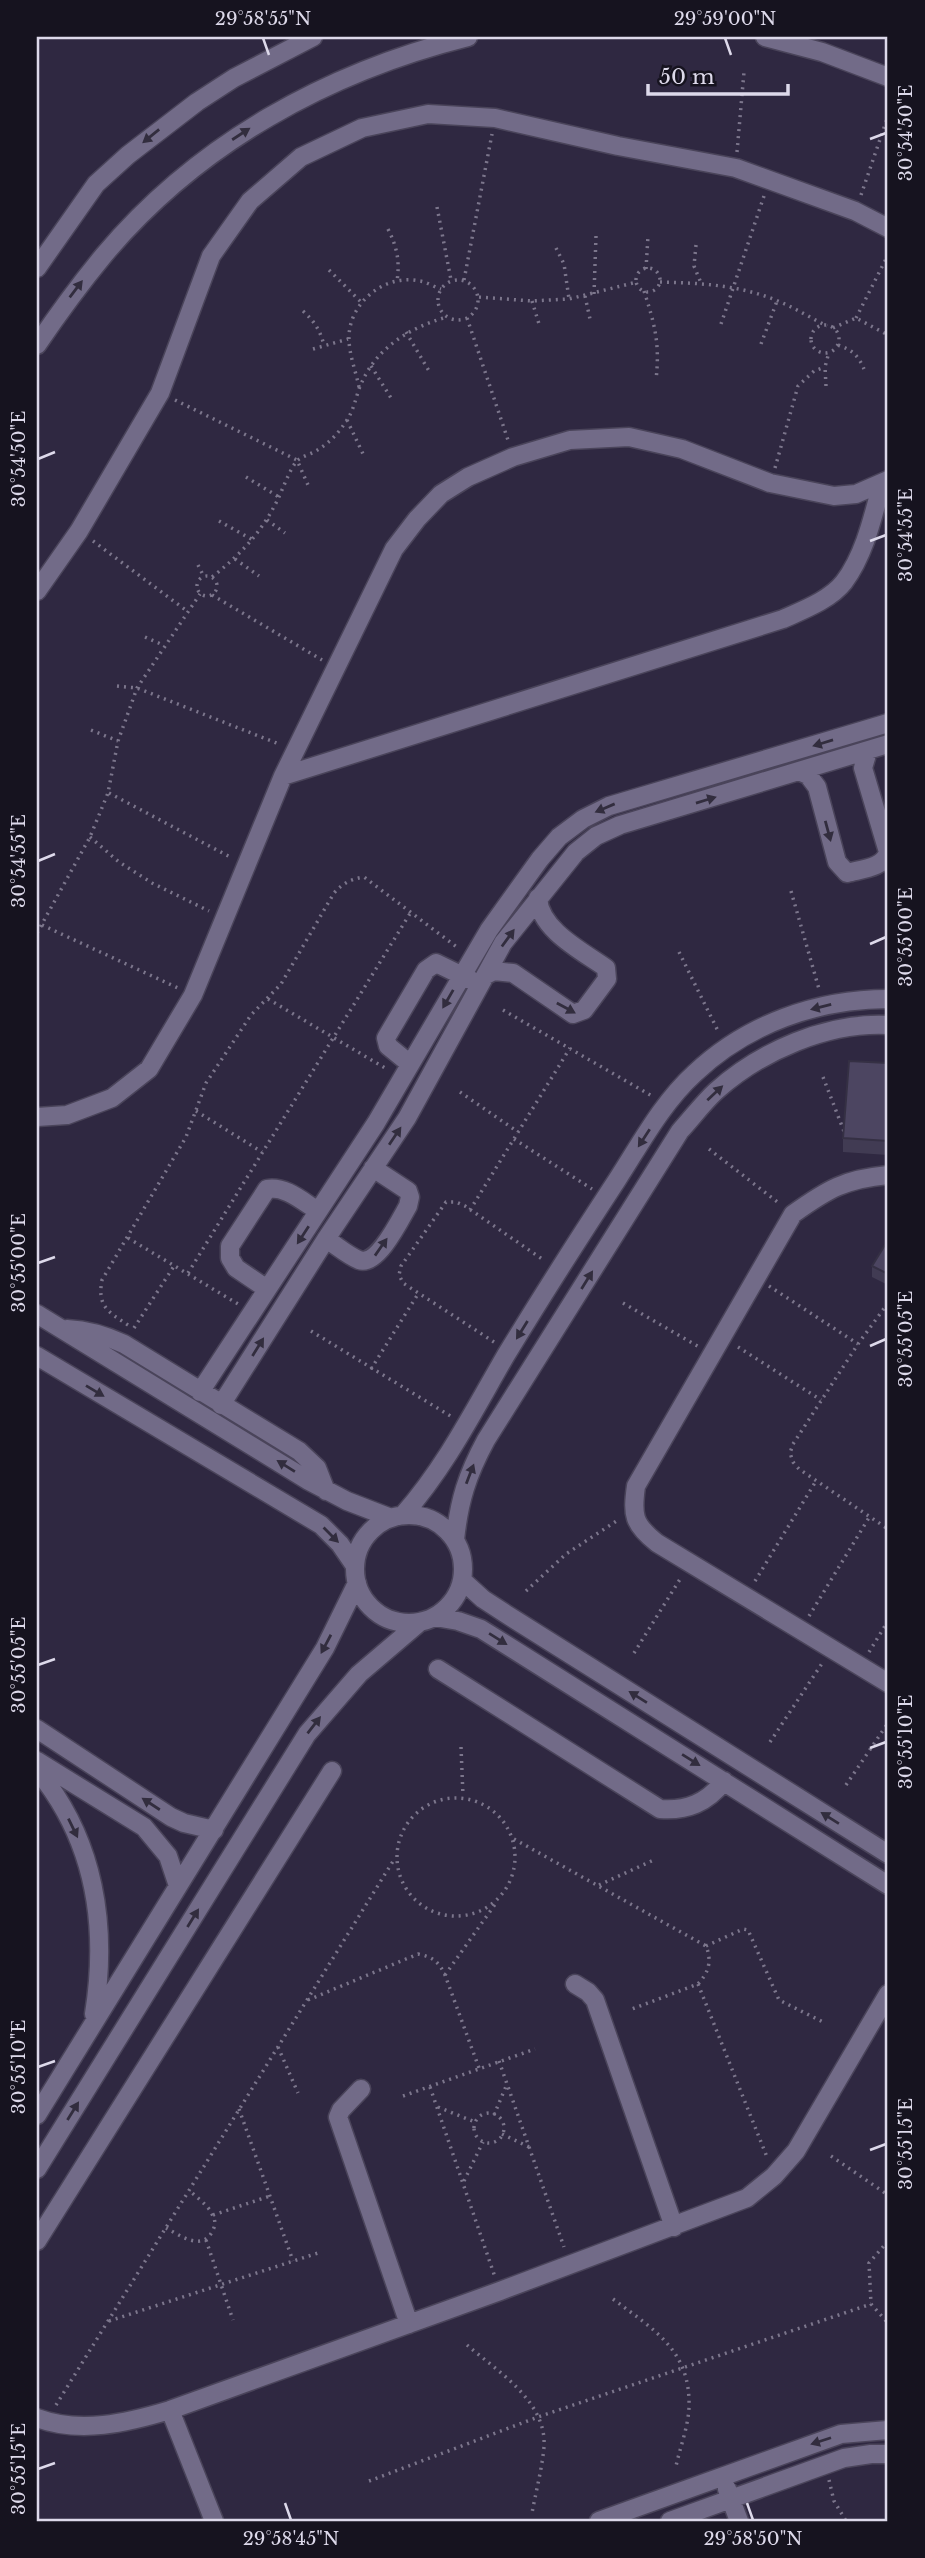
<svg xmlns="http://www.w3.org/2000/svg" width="925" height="2558" font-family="'Libre Baskerville',serif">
  <rect width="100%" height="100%" fill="#2f2841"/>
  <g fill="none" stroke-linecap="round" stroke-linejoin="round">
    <!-- minor casing -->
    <g stroke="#4a445a" stroke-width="21">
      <path id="minor" d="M765 37 822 52 888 77
        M37 268 96 184 128 155 197 102 234 78 313 37
        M37 345C58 314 80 284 104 255 198 143 328 72 468 37
        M37 591 79 531 160 393 211 256 250 201 301 157 362 128 428 114 495 118 618 146 736 168 855 211 888 228
        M801 772 808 775 817 787 837 862 847 873C862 869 884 868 888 852L863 768 868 751
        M283 776 783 619C803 610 830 600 844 582 865 554 873 516 882 483
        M486 975 494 971 513 973 573 1014 584 1010 607 979 606 968C582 951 540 930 538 898
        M410 1064 388 1046 386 1038 426 970 436 963 471 980
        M37 1117 67 1115 112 1098 149 1069 193 995 283 776 394 549 417 519 441 494 468 477 513 457 570 440 629 437 682 449 770 483 834 496 856 494 888 480
        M888 1175C845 1179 828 1189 793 1214L636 1486C632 1515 633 1524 657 1543L888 1683
        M326 1239C336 1245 347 1255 359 1260 377 1267 400 1220 408 1206L410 1197 408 1191 373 1168
        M267 1289 236 1268 230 1258V1246L267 1189C286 1186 302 1201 318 1211
        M37 1314 309 1481 347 1501 391 1518
        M67 1329C88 1330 105 1335 124 1344L299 1451 317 1468 326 1491
        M37 1356 321 1525 340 1544 355 1566
        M200 1392 376 1123 489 930 540 859 559 837 583 819 609 806 888 723
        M221 1405 326 1239 407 1118 503 943 576 852 596 836 620 825 888 744
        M403 1515C446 1466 473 1412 506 1355 542 1296 579 1238 617 1180 641 1143 662 1103 695 1073 747 1024 817 999 888 999
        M355 1569a54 54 0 1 1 108 0a54 54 0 1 1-108 0Z
        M455 1540C459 1501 467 1475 486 1440L680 1131C692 1118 703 1103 716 1091 761 1051 827 1022 888 1025
        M462 1580 483 1599 506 1614 888 1854
        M435 1617 458 1621 481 1629 888 1885
        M438 1669 660 1809C687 1811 707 1803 724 1781
        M37 1729 171 1817 184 1823 214 1830
        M37 1761 144 1827 168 1856 178 1886
        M37 1770C95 1840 108 1926 94 2014
        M575 1984 588 1992 595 2000 674 2227
        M361 2089 341 2110 338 2117 409 2324
        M37 2115 325 1648 357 1583
        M37 2169 307 1734 359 1674 420 1622
        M37 2241 332 1771
        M170 2410 214 2521
        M37 2418C80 2434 127 2423 170 2410L500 2291 747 2198 774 2176 796 2151 888 1994
        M727 2489 739 2521
        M599 2521 841 2434 888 2430
        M670 2521 844 2458 871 2454H888"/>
    </g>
    <!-- path -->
    <path stroke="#7c768c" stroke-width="3.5" stroke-dasharray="2 5" stroke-linecap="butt" d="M737 152 744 72
      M861 195 888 116
      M437 207 451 280
      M388 229C397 247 400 261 397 281
      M696 245 694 266 701 283
      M556 248 564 264 569 299
      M636 280a12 12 0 1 1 24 0a12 12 0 1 1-24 0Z
      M646 269 648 236
      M329 270 361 302
      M438 300a20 20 0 1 1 40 0a20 20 0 1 1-40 0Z
      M464 280 492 134
      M660 282C700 283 740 285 778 301 795 308 811 318 827 326
      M644 291C655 325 660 344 656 380
      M594 294 596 236
      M585 296 590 319
      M479 297 532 301 569 299 637 282
      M532 301 539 324
      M303 311C314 321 320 330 324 345
      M467 318 509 443
      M856 318 888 255
      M721 324 764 196
      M811 339a14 14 0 1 1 28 0a14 14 0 1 1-28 0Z
      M833 328 856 318 888 335
      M406 332 429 371
      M761 344 777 301
      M838 345C852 350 858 355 864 369
      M313 349 348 339
      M371 366 391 398
      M826 386 825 367 829 352
      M359 387C356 372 349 354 349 339 348 303 385 273 420 281 427 282 434 287 441 289
      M175 400 297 460 308 485
      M347 420 364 456
      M775 468 798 386 814 371 825 367
      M246 477 279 497
      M267 520 285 533
      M219 521 253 540
      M93 541 187 611
      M235 559 259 576
      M198 565 204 577
      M197 586a10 10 0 1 1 20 0a10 10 0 1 1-20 0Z
      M212 577C240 555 261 533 277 501 283 489 288 473 296 462 300 457 308 455 314 452 327 445 337 435 345 423 353 412 355 401 359 389 374 349 408 328 447 317
      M212 595 322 660
      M145 637 163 645
      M117 686 137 688 279 744
      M91 730 118 741
      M109 793 232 858
      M90 837 119 862 152 883 209 911
      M791 891 819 989
      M42 925 178 988
      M37 933 90 837 108 793 118 741 137 688 200 594
      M679 952 719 1033
      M268 999 385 1068
      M503 1010 652 1096
      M823 1077 845 1134
      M460 1092 518 1132
      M196 1111 262 1152
      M514 1139 592 1189
      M709 1149 780 1204
      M470 1210 570 1048
      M128 1238 238 1304
      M188 1273 411 912
      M769 1286 858 1344
      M623 1303 699 1347
      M888 1303 858 1344 793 1444 790 1453 793 1462 799 1469 888 1529
      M128 1325C108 1312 97 1306 102 1280L186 1137 206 1083 251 1015 281 984 334 893C343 883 351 879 364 877L458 948
      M134 1328 174 1266
      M311 1331 452 1417
      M494 1342 403 1283 399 1275 401 1266 446 1202H456L465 1206 545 1261
      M738 1347 821 1400
      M371 1369 418 1294
      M755 1581 816 1481
      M526 1591 566 1554 618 1520
      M809 1616 870 1516
      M869 1652 888 1621
      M634 1653 682 1576
      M770 1742 823 1662
      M461 1747 463 1796
      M846 1785 888 1723
      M397 1857a59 59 0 1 1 118 0a59 59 0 1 1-118 0Z
      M514 1839 706 1946C712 1961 709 1972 698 1984L632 2009
      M599 1885 656 1859
      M706 1946 743 1929 748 1930 779 2000 823 2022
      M445 1975 496 1903
      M698 1984 767 2157
      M308 2000 418 1954C433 1957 439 1962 445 1975L479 2068
      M278 2047 298 2093
      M499 2061 564 2247
      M430 2087 495 2277
      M403 2096 535 2049
      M438 2107 475 2122
      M239 2109 293 2261
      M474 2128a15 15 0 1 1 30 0a15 15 0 1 1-30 0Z
      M494 2115 507 2084
      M502 2134 529 2147
      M831 2156 888 2195
      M464 2181 483 2142
      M213 2215 270 2196
      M166 2228C181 2236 203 2252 213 2230 216 2224 215 2219 212 2214 208 2205 196 2197 189 2190
      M206 2240 233 2320
      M888 2241 869 2263 871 2304 888 2323
      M613 2299C654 2330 691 2350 689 2408 688 2427 680 2448 676 2466
      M109 2321 321 2252
      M467 2345C497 2371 547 2401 544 2447 542 2469 536 2491 532 2513
      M56 2405 395 1858
      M829 2480 834 2501 846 2521
      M369 2481 538 2417 871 2304"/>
    <!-- minor -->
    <use href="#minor" stroke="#726b88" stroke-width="18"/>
  </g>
  <!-- wall -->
  <path fill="#413b53" d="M888 1063V1155L843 1152V1138Z
    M888 1240V1285L872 1277V1266Z"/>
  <!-- building -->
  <path fill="#4c4561" stroke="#353044" stroke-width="2" d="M849 1061 888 1063V1141L843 1138Z
    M888 1240V1274L872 1266Z"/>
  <!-- one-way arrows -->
  <defs><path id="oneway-solid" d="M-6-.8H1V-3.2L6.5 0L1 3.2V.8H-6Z" transform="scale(1.75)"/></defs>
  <g fill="#322d3e">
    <use href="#oneway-solid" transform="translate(241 134) rotate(-33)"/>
    <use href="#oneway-solid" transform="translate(151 136) rotate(141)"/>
    <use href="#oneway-solid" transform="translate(76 289) rotate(-53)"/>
    <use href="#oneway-solid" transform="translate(823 743) rotate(163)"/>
    <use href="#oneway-solid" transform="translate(706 800) rotate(-17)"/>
    <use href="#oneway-solid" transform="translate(605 808) rotate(157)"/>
    <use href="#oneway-solid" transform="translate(828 831) rotate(75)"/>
    <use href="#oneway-solid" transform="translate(508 938) rotate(-54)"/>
    <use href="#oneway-solid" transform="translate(448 999) rotate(120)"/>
    <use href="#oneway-solid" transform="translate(821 1007) rotate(166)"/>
    <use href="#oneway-solid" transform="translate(566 1008) rotate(29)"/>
    <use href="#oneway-solid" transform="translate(715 1093) rotate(-43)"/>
    <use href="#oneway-solid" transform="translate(395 1136) rotate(-56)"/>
    <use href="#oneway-solid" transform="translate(644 1138) rotate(123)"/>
    <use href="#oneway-solid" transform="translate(303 1235) rotate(123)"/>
    <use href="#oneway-solid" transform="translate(381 1247) rotate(-55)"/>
    <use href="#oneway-solid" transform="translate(587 1280) rotate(-58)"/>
    <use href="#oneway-solid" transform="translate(522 1330) rotate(122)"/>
    <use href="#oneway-solid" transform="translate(258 1347) rotate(-58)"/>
    <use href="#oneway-solid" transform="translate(95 1391) rotate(31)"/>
    <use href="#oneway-solid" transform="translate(286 1466) rotate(-148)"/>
    <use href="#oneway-solid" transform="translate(470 1474) rotate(-69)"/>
    <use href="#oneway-solid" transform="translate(331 1535) rotate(45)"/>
    <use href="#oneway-solid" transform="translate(498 1639) rotate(32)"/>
    <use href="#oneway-solid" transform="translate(326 1644) rotate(118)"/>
    <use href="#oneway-solid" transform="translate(638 1697) rotate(-148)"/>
    <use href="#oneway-solid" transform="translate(314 1725) rotate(-52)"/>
    <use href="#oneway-solid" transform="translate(691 1760) rotate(32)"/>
    <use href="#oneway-solid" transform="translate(151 1804) rotate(-147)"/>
    <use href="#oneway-solid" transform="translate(830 1818) rotate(-148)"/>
    <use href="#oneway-solid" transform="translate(73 1828) rotate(64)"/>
    <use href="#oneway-solid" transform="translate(193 1918) rotate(-58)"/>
    <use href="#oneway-solid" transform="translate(73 2111) rotate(-58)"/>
    <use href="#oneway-solid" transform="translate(821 2441) rotate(162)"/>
  </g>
  <!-- ticks -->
  <path fill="none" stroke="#ddd9ea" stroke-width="2.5" d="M263 38 269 55M725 38 731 55M870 139 886 133M38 459 55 452M870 541 886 535M38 861 55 854M870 944 886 937M38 1263 55 1257M870 1346 886 1339M38 1665 55 1659M870 1748 886 1742M38 2067 55 2061M870 2150 886 2144M38 2469 55 2463M285 2503 291 2520M747 2503 753 2520"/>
  <!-- border -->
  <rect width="925" height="2558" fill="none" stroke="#16131f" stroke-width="77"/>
  <!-- scale -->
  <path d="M648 84v10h140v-10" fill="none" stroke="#ddd9ea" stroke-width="3.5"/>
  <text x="659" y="84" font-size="21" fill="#ddd9ea" stroke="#16131f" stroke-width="5" paint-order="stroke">50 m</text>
  <rect x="38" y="38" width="848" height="2482" fill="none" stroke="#ddd9ea" stroke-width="2.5"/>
  <g font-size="18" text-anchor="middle" fill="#ddd9ea">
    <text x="263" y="25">29°58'55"N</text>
    <text x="725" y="25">29°59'00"N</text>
    <text transform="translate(906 133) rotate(-90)" y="6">30°54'50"E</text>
    <text transform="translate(19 459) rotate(-90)" y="6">30°54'50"E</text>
    <text transform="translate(906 535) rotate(-90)" y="6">30°54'55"E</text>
    <text transform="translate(19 861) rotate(-90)" y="6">30°54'55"E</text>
    <text transform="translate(906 937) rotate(-90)" y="6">30°55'00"E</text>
    <text transform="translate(19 1263) rotate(-90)" y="6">30°55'00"E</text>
    <text transform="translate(906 1339) rotate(-90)" y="6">30°55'05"E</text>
    <text transform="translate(19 1665) rotate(-90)" y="6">30°55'05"E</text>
    <text transform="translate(906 1742) rotate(-90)" y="6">30°55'10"E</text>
    <text transform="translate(19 2067) rotate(-90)" y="6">30°55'10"E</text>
    <text transform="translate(906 2144) rotate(-90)" y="6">30°55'15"E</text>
    <text transform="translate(19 2469) rotate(-90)" y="6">30°55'15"E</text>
    <text x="291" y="2545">29°58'45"N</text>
    <text x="753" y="2545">29°58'50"N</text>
  </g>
</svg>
